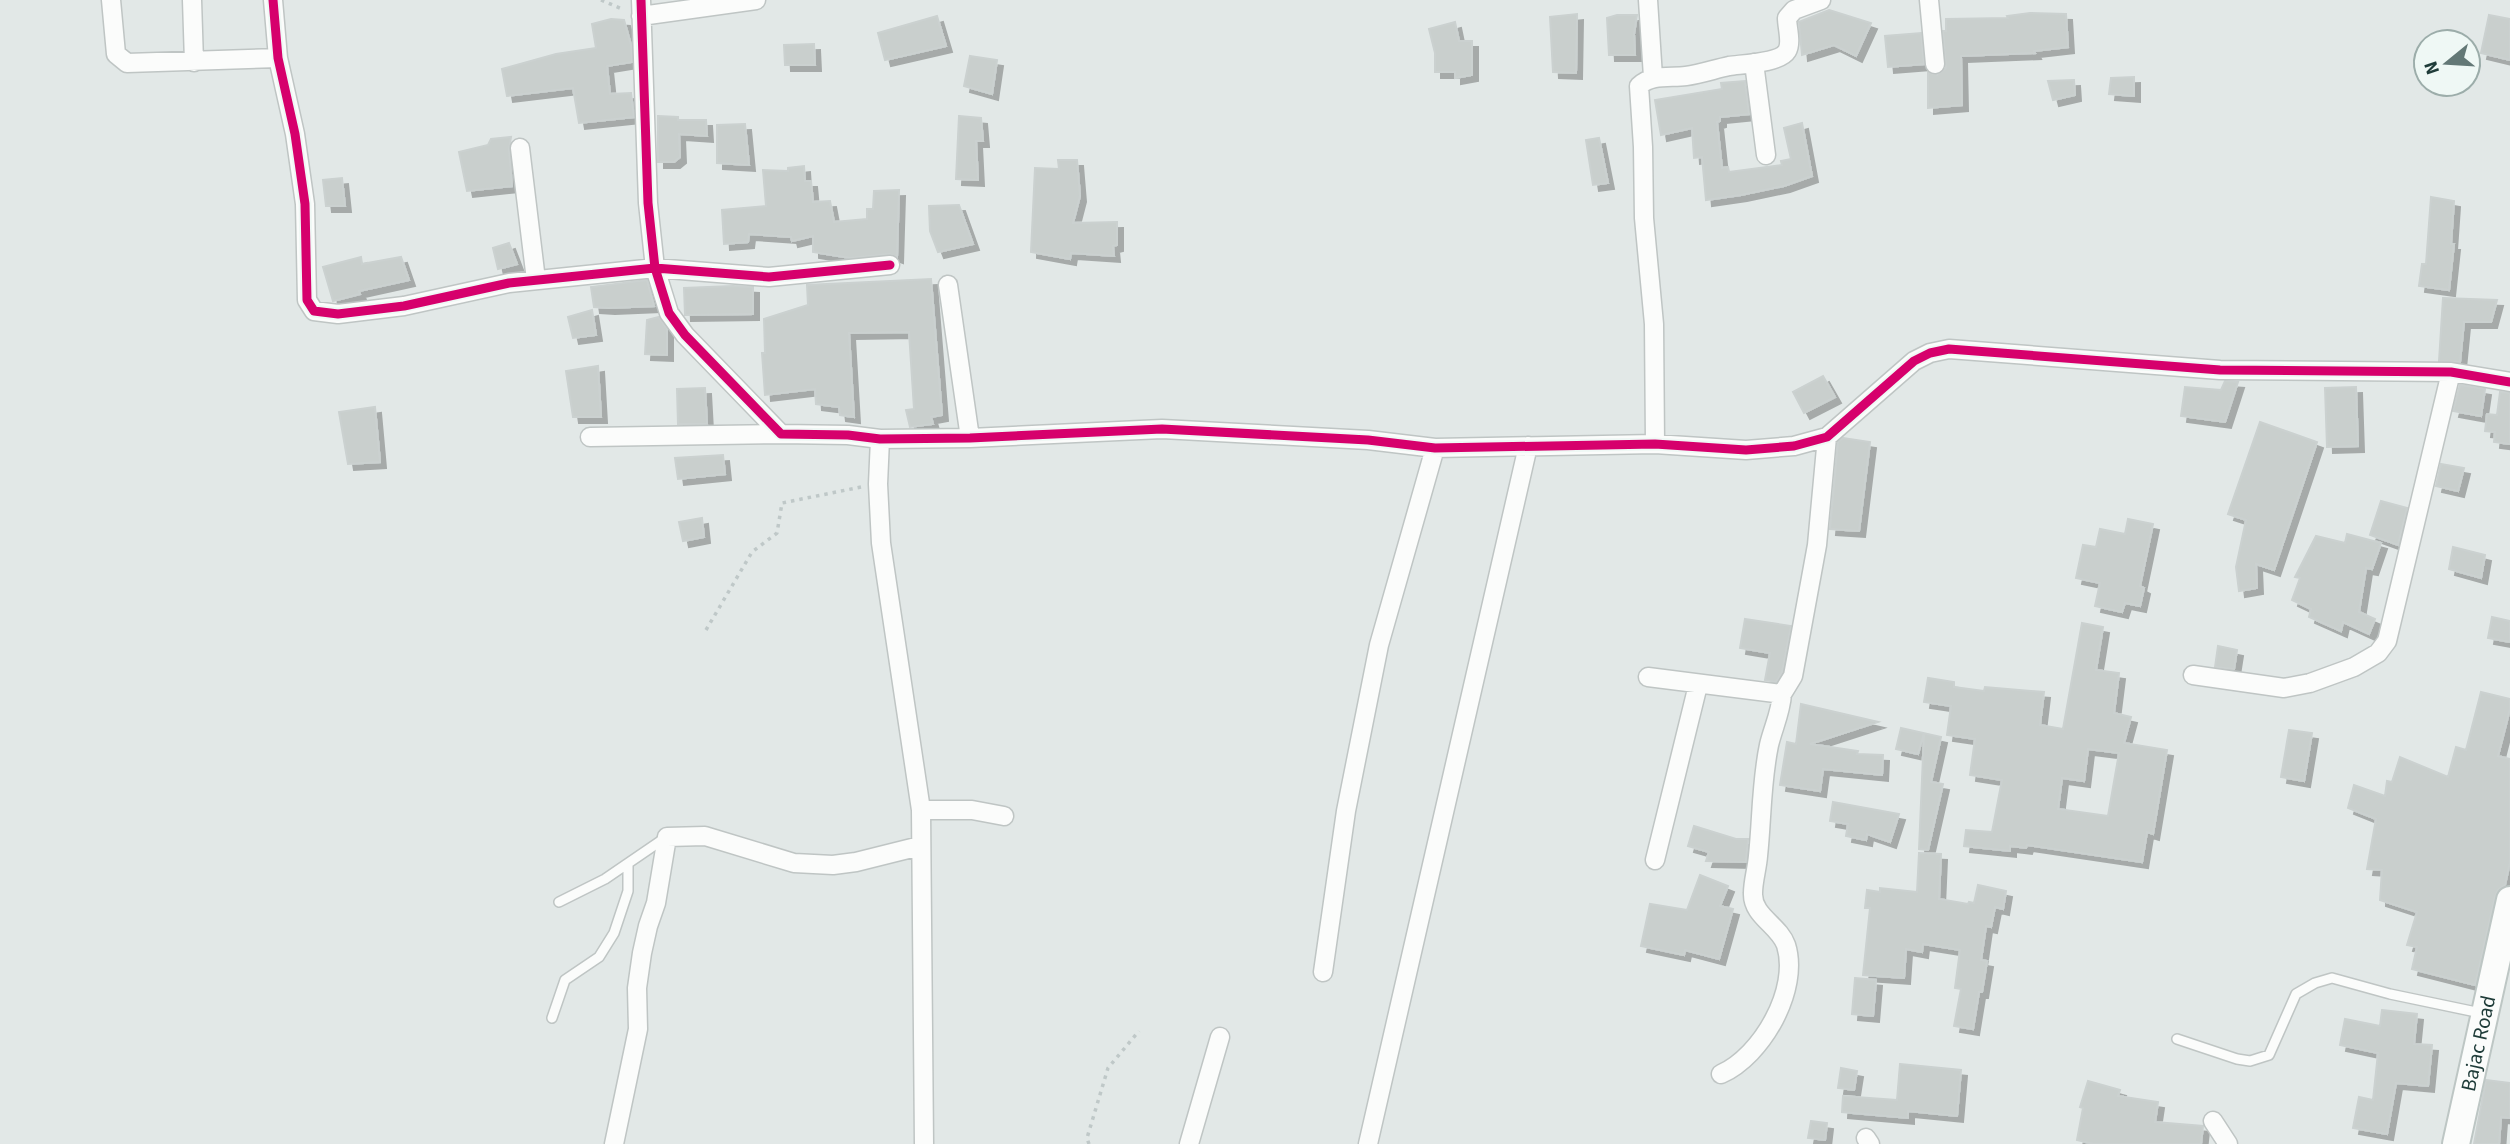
<svg xmlns="http://www.w3.org/2000/svg" width="2510" height="1144" font-family="'Source Sans 3',sans-serif">
  <defs>
    <filter id="shadow"><feDropShadow dx="6" dy="6" stdDeviation="0" flood-color="#0004"/></filter>
  </defs>
  <rect width="100%" height="100%" fill="#e2e8e7"/>
  <!-- building -->
  <path fill="#c9cfcd" stroke="#cbd1d0" stroke-width="2" fill-rule="evenodd" filter="url(#shadow)" d="M1829 10 1871 23 1856 56 1834 45 1802 55 1799 22Z
    M2030 13 2066 14 2068 47 2034 51 2035 53 1961 56 1962 105 1928 108V72L1937 75 1946 68 1943 31H1946V19L2008 18 2007 16Z
    M1577 14 1576 73 1553 72 1550 17Z
    M1617 15H1637L1634 34 1635 55H1609L1607 18Z
    M2489 15 2510 19V60L2481 53Z
    M937 16 946 46 885 60 878 33Z
    M611 19 624 20 631 45 632 62 607 66 610 94 631 93 634 117 579 123 573 88 507 96 502 69 556 54 596 48 592 24Z
    M1455 22 1459 41H1472V75L1455 78V72H1435V53L1429 29Z
    M1921 33 1924 64 1888 67 1885 36Z
    M814 44 815 65H785L784 45Z
    M970 56 997 60 992 94 964 86Z
    M2134 77V96L2109 94 2111 78Z
    M2074 80 2075 95 2053 100 2048 81Z
    M1745 81 1749 114 1720 117V121L1717 122 1722 168 1728 167 1729 172 1782 165 1781 161 1791 159 1784 128 1802 123 1812 176 1784 186 1741 195 1706 200 1702 157 1694 158 1692 128 1661 135 1655 100 1722 89 1721 83Z
    M658 116 678 117V120H706L707 136 679 134 680 157 674 162H658Z
    M959 116 981 118 983 141H976L978 180 956 179Z
    M745 124 749 165 717 163V125Z
    M511 137 509 149 512 186 467 191 459 152 488 145 491 139Z
    M1599 138 1608 183 1593 185 1586 140Z
    M1058 160H1077L1080 196 1073 223 1117 222V245L1113 246 1114 256 1071 253 1070 259 1031 252 1035 168 1059 169Z
    M804 166 805 181H811L813 202 830 201 834 222 867 219V209H873L874 191 899 190 897 257 889 254 850 258 813 252V236L792 241 791 237 749 234 748 242 724 244 722 210 766 206 763 170 788 171V168Z
    M342 178 345 206H326L323 180Z
    M2431 197 2454 201 2451 244H2454L2449 290 2419 286 2422 264H2426Z
    M959 205 973 244 938 252 930 231 929 206Z
    M509 243 517 264 498 269 493 248Z
    M361 257 362 264 401 257 409 280 359 291 360 294 333 301 323 267Z
    M931 279 942 415 931 417 933 424 910 427 906 410 914 409 909 332 849 333 854 417 840 415 839 407 816 404 815 389 765 395 762 353H765L764 319 808 305 807 285Z
    M647 280 654 306 609 308 594 307 591 287Z
    M733 286 753 287V314L685 315 684 288Z
    M2443 298 2497 300 2491 322H2464L2460 362 2439 361Z
    M592 310 596 335 573 338 568 317Z
    M659 317 667 329V355L645 354 647 320Z
    M598 366 601 417H573L566 371Z
    M1823 376 1835 397 1804 413 1793 392Z
    M2225 381 2238 382 2225 422 2181 416 2185 387 2221 390Z
    M2460 385 2485 389 2481 416 2453 411Z
    M2356 387 2358 446 2327 447 2325 388Z
    M705 388 707 424H678L677 389Z
    M2500 392 2510 393V444L2494 442 2495 432 2485 431 2487 414 2497 415Z
    M375 407 380 462 348 464 339 412Z
    M2260 422 2317 442 2274 570 2256 564 2257 588 2239 591 2236 567 2246 520 2228 514Z
    M1843 438 1870 442 1859 531 1830 529 1838 442Z
    M723 455 725 474 678 479 675 458Z
    M2441 464 2464 468 2458 491 2436 486Z
    M2381 501 2407 508 2398 545 2370 535Z
    M702 518 704 537 683 541 679 522Z
    M2128 519 2153 524 2140 586 2144 588 2140 606 2125 603 2122 612 2095 606 2100 583 2076 578 2083 545 2096 547 2100 529 2125 534Z
    M2347 534 2381 543 2372 569 2366 568 2359 612 2375 619 2369 634 2343 622 2341 631 2309 617 2311 609 2292 600 2300 578 2295 577 2316 536 2345 543Z
    M2453 547 2485 555 2481 578 2449 569Z
    M2492 617 2510 621V642L2488 638Z
    M1745 619 1791 626 1782 672 1776 682 1765 680 1770 653 1740 648Z
    M2082 623 2103 627 2096 670 2119 673 2114 713 2131 717 2124 743 2167 750 2153 834 2147 832 2142 862 2027 845 2026 848 2010 846V851L1964 846 1966 830 1992 832 2002 780 1970 775 1975 739 1947 735 1951 706 1924 702 1928 678 1954 682V687L1984 691 1985 687 2044 692 2040 725 2063 729ZM2088 749 2119 753 2108 816 2058 809 2062 778 2084 781Z
    M2218 646 2237 650 2234 669 2215 667Z
    M2481 692 2510 699V709L2498 756 2510 759V862L2505 885 2498 890 2495 897 2475 985 2412 969 2417 947 2407 945 2417 912 2380 900 2382 870 2367 869 2376 819 2348 808 2354 785 2385 796 2387 781 2392 782 2400 757 2448 777 2456 747 2466 750Z
    M1801 704 1878 722 1810 744 1858 751 1857 754 1883 755 1882 775 1823 769 1820 791 1780 785 1787 742 1796 744Z
    M1901 728 1941 737 1931 782 1943 784 1928 850 1919 849 1924 733 1918 754 1896 749Z
    M2289 730 2312 733 2304 781 2281 777Z
    M1833 802 1899 814 1890 842 1867 834 1866 840 1846 836 1848 824 1830 821Z
    M1694 826 1736 839H1748L1746 862 1706 861 1709 852 1688 846Z
    M1919 853 1941 854 1939 899 1968 904 1969 902 1974 903 1978 885 2006 891 2003 909 1995 907 1991 927 1986 926 1981 960 1987 961 1982 992H1979L1973 1029 1954 1026 1961 989 1955 988 1960 950 1923 944 1922 952 1906 949 1904 978 1863 975 1870 908H1865L1867 890 1880 892V888L1917 892Z
    M1700 875 1728 886 1720 906 1733 909 1719 959 1685 950 1684 955 1641 946 1650 904 1687 910Z
    M1855 978 1876 980 1873 1016 1852 1014Z
    M2382 1010 2417 1014 2414 1044 2432 1045 2428 1086 2396 1083 2387 1134 2353 1128 2359 1097 2373 1100 2378 1053 2340 1045 2345 1019 2380 1026Z
    M1900 1064 1961 1070 1957 1116 1908 1111V1118L1842 1112 1843 1096 1897 1100Z
    M1841 1068 1857 1071 1854 1090 1838 1088Z
    M2486 1080 2510 1083V1118L2501 1117 2499 1144H2474Z
    M2088 1081 2120 1090 2118 1096 2158 1102 2155 1122 2203 1126 2201 1144H2094L2077 1140 2083 1108 2080 1107Z
    M1811 1121 1827 1123 1825 1140 1808 1138Z"/>
  <g fill="none" stroke-linecap="round" stroke-linejoin="round">
    <!-- lane casing -->
    <g stroke="#bfc5c4" stroke-width="12">
      <path id="lane" d="M559 902 605 879 665 838
        M552 1018 565 980 599 957 614 933 628 891V865
        M2177 1039 2237 1059 2250 1061 2269 1055 2296 994 2315 983 2332 978 2390 994 2481 1013"/>
    </g>
    <!-- street casing -->
    <g stroke="#bfc5c4" stroke-width="21">
      <path id="street" d="M111 0 116 54 127 63 278 58
        M192 0 194 62
        M273 0 278 58 295 134 305 204 307 300 314 311 338 314 404 306 509 283 655 268 769 277 890 265
        M641 0 648 203 655 268 669 313 685 335 781 434 848 435 880 439 970 438 1162 429 1368 440 1435 448 1655 444 1746 450 1794 446 1827 437 1914 361 1930 353 1949 349 2220 370 2451 372 2510 382
        M1648 0 1653 77
        M1929 0 1935 64
        M641 16 756 0
        M1754 63 1766 155
        M520 148 536 280
        M948 285 970 438
        M590 437 781 434
        M880 439 878 484 881 543 921 810 924 1144
        M1655 444 1654 324 1644 218 1643 147 1639 86C1651 74 1670 78 1686 76 1701 74 1715 69 1729 66 1742 64 1780 63 1787 51 1792 43 1787 27 1787 18L1794 10 1821 0
        M2193 675 2284 688 2310 683 2354 667 2378 653 2387 641 2451 372
        M1648 677 1782 694 1793 676 1817 545 1827 437
        M921 810H972L1004 816
        M1655 860 1698 685
        M1323 972 1346 811 1379 645 1435 448
        M1721 1074C1762 1056 1800 989 1786 945 1779 925 1752 916 1753 893 1753 881 1757 869 1758 856 1762 819 1761 783 1769 745 1773 728 1781 712 1782 694
        M2213 1121 2228 1144
        M1866 1138 1870 1144
        M614 1144 638 1029 637 988 642 953 648 926 656 903 667 837 705 836 794 863 833 865 856 862 920 846
        M1189 1144 1220 1037
        M1368 1144 1528 446"/>
    </g>
    <!-- secondary casing -->
    <g stroke="#bdc6c4" stroke-width="30">
      <g id="secondary">
        <path id="s1" d="M2456 1144 2510 900"/>
      </g>
    </g>
    <!-- path -->
    <path stroke="#bfc8c8" stroke-width="3.5" stroke-dasharray="3.5 5" stroke-linecap="butt" d="M601 0 622 9
      M706 630 752 552 777 533 782 503 861 487
      M1089 1144 1087 1138 1108 1068 1139 1031"/>
    <!-- lane -->
    <use href="#lane" stroke="#fbfcfb" stroke-width="9"/>
    <!-- street -->
    <use href="#street" stroke="#fbfcfb" stroke-width="18"/>
    <!-- secondary -->
    <use href="#secondary" stroke="#fbfcfb" stroke-width="26"/>
    <!-- cycleway casing -->
    <g stroke="#eff8f5" stroke-width="13">
      <path id="cycleway" d="M273 0 278 58 295 134 305 204 307 300 314 311 338 314 404 306 509 283 655 268 769 277 890 265
        M641 0 648 203 655 268 669 313 685 335 781 434 848 435 880 439 970 438 1162 429 1368 440 1435 448 1655 444 1746 450 1794 446 1827 437 1914 361 1930 353 1949 349 2220 370 2451 372 2510 382"/>
    </g>
    <!-- cycleway -->
    <use href="#cycleway" stroke="#d6006c" stroke-width="9"/>
  </g>
  <g text-anchor="middle" stroke-width="5" stroke-linejoin="round" paint-order="stroke">
    <!-- street labels -->
    <g font-size="21" fill="#1f3c39" stroke="#eff8f5">
      <text dy="7" stroke="none"><textPath href="#s1" startOffset="103">Bajac Road</textPath></text>
    </g>
  </g>
  <!-- north arrow -->
  <g transform="translate(2447 63) rotate(252)"><circle r="33" fill="#eff8f5" stroke="#9cadaa" stroke-width="2"/>
  <path d="M0-5L12 26L0 18L-12 26Z" fill="#637876"/>
  <text y="-10" font-size="19" font-weight="bold" text-anchor="middle" fill="#1f3c39">N</text>
  </g>
</svg>
